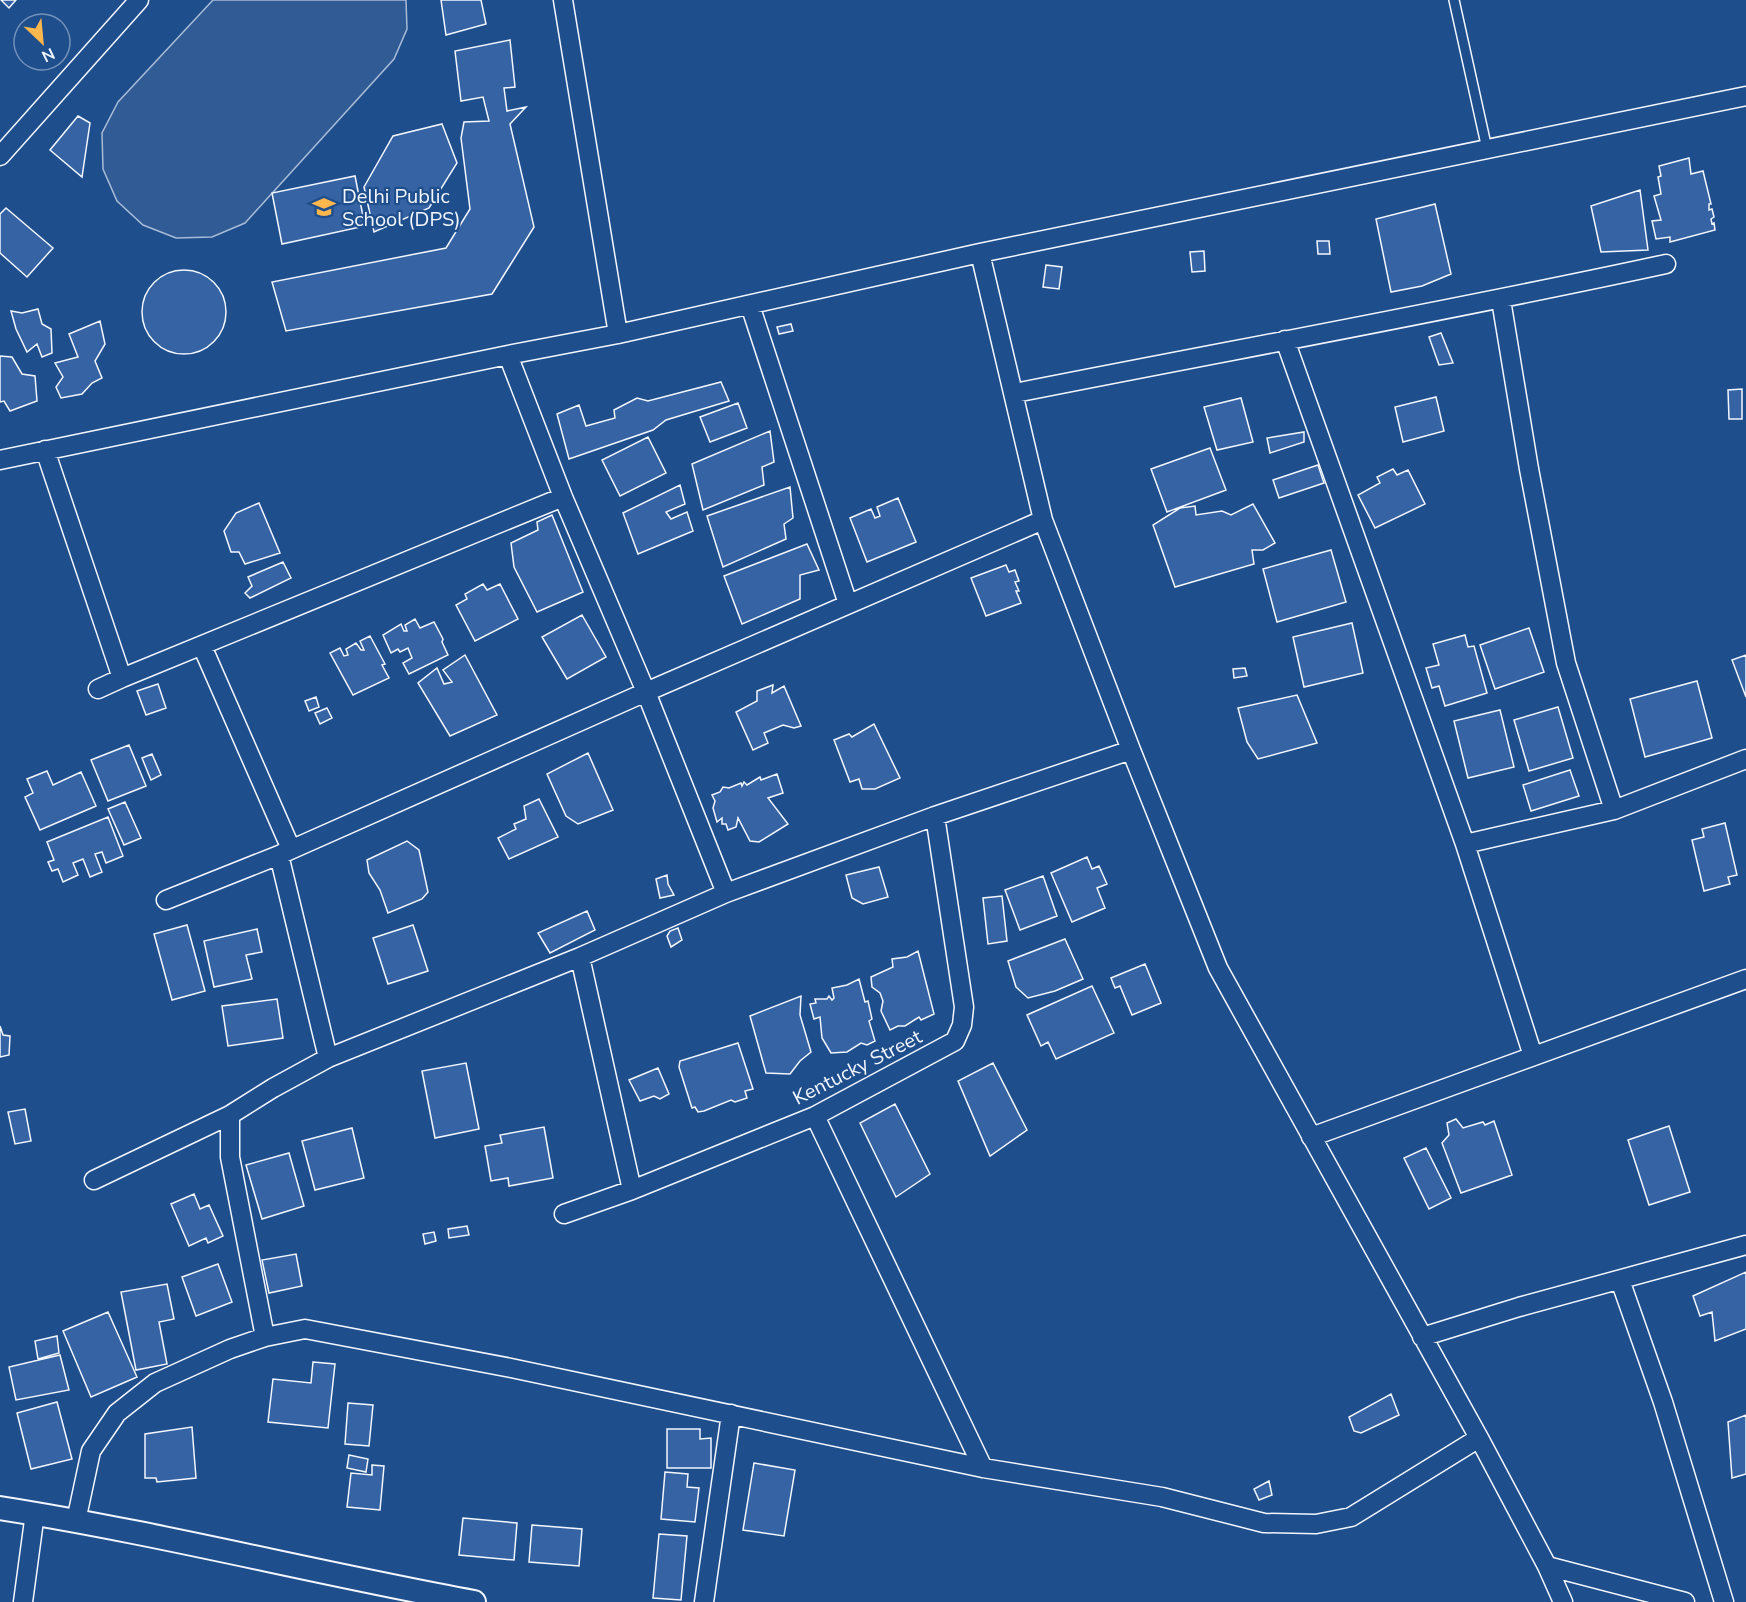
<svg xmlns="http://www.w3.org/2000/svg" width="1746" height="1602" font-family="'Nunito Sans',sans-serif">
  <rect width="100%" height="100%" fill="#1f4e8c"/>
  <!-- built -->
  <path fill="#305b95" stroke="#a8bbd7" stroke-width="1.5" d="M213 0H406L407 29 394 59 245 223 212 237 176 238 143 225 117 201 103 169 102 133 118 102Z"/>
  <!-- building -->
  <path fill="#3563a3" stroke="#f2f6ff" stroke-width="1.5" d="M1 0H16L9 8Z
    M441 0H481L486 24 446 35Z
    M510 40 515 87 504 88 507 111 526 107 510 124 534 227 492 294 286 331 272 282 446 248 470 209 461 138 464 122 489 121 483 97 461 101 455 51Z
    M78 116 90 123 82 177 50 150Z
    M442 124 457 163 429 208 374 232 364 187 393 136Z
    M1689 158 1691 174 1703 171 1711 204H1709V210L1712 209 1714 217 1711 219 1712 224 1714 223 1715 230 1670 242V237L1656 239 1652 221 1661 220 1654 196 1661 194 1658 177 1661 176 1659 166Z
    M355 176 365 226 282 244 272 193Z
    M1640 190 1648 250 1601 252 1591 206Z
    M1435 204 1451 274 1422 286 1391 292 1376 219Z
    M6 208 53 248 27 277 0 253V214Z
    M1317 241H1329L1330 254H1318Z
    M1204 251 1205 271 1192 272 1190 252Z
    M1046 265 1062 267 1059 289 1043 287Z
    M142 312a42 42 0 1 1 84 0a42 42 0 1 1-84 0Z
    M38 309 42 324 51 329 52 353 42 357 37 344 27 352 16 329 11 311 22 313Z
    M100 321 105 344 95 361 102 378 92 383 82 394 61 398 56 387 63 377 55 363 78 357 69 334Z
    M791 324 793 331 779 334 777 327Z
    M1441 333 1453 363 1439 365 1429 337Z
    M0 356 12 357 22 374 35 376 37 401 10 411 4 401 0 402Z
    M721 382 729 401 666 420 653 430 569 459 557 414 579 405 586 426 615 418 614 410 637 398 648 401Z
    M1742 389V419H1729L1728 390Z
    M1436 397 1444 431 1403 442 1395 407Z
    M1241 398 1253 442 1217 450 1204 407Z
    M738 403 747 428 710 442 700 417Z
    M770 431 774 462 762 467 764 485 703 510 692 464Z
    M1304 432V442L1270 453 1267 438Z
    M648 437 666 473 620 496 602 460Z
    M1210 448 1226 490 1167 512 1151 469Z
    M1318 465 1324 483 1279 498 1273 480Z
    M1393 469 1397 475 1408 470 1425 504 1375 528 1358 495 1380 483 1377 477Z
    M680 485 685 504 666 512 671 519 687 512 693 531 638 554 623 513Z
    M790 487 793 518 784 524 786 539 723 567 707 516Z
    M898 498 916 542 867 562 850 518 871 509 875 518 880 516 877 507Z
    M259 503 280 553 245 564 239 552H231L224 531 236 513Z
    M1253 504 1275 543 1263 550H1252L1254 564 1175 587 1153 525 1180 508 1195 506 1196 515 1222 511 1231 515Z
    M552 515 583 592 537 612 514 567 511 543 538 530 537 522Z
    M807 544 819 570 800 575V599L742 624 724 576Z
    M1331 550 1346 602 1277 622 1263 569Z
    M283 562 291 578 250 598 245 593 252 586 248 577Z
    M1006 565 1009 572 1015 570 1019 581 1015 582 1019 591H1016L1021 603 986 616 971 578Z
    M483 584 487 590 500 584 518 619 475 641 456 605 467 599 465 594Z
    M582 615 606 657 567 679 542 637Z
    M415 619 420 628 434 622 443 639 442 642 448 655 409 674 403 663 412 658 408 648 400 652 398 649 391 653 383 635 401 624 404 631H407L405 625Z
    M1352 623 1363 673 1304 687 1293 637Z
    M1529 628 1544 672 1495 689 1480 645Z
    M1465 635 1468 647 1474 646 1487 693 1445 706 1439 686 1432 688 1426 668 1439 665 1433 644Z
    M370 636 385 664 382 665 389 678 353 695 330 653 340 648 344 656 348 655 346 649 356 643 361 650H364L360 641Z
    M465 655 497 715 450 736 418 683 437 668 444 684 452 682 443 670Z
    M1746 655V697L1732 660Z
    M1245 668 1247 676 1234 678 1233 669Z
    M1697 681 1712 738 1645 757 1630 699Z
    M158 684 166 708 146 715 137 691Z
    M773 685 772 693 784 686 801 726 794 728 783 725 764 733 768 743 753 750 736 712 757 701V691Z
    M1297 695 1317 743 1258 759 1247 742 1238 708Z
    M316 697 319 707 309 711 305 701Z
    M1558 707 1573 758 1529 771 1514 720Z
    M327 708 332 718 320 724 315 713Z
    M1500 710 1514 767 1468 778 1454 721Z
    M874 724 900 778 875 789H862L859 779 850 782 834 740 849 734 852 737Z
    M129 745 146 786 108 801 91 760Z
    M588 753 613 810 578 824 566 816 547 774Z
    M152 754 161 775 151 780 142 758Z
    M1570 770 1579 796 1531 811 1523 785Z
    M47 771 53 785 81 772 96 806 40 830 25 797 33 793 27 779Z
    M777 774 783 793 768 798 788 824 759 842 750 841 738 818 736 827 728 830 726 824H722V818L717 822 713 808 715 801 712 795 720 792 723 787 729 788 741 783 742 786 744 782 747 785 760 777 761 780Z
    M539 799 558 837 509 859 498 838 516 829 514 824 526 819 524 806Z
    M125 802 141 838 124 845 108 809Z
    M108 817 123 856 106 863 102 852 95 854 102 872 90 877 83 859 73 863 78 875 63 882 58 869 52 871 48 862 54 860 47 842Z
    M1725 823 1737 875 1728 877 1730 884 1704 891 1692 840 1704 837 1702 829Z
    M407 841 419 850 428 892 422 899 388 913 380 890 369 873 367 860Z
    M1087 857 1092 869 1099 866 1107 884 1097 888 1105 908 1072 922 1051 873Z
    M879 867 888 897 863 904 852 898 846 875Z
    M667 875 668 884 674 895 660 898 656 879Z
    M1043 876 1057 916 1020 930 1005 890Z
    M1002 896 1007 941 988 944 983 898Z
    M587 911 595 930 550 953 538 933Z
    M187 925 205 991 172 1000 154 934Z
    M413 925 428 971 388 984 373 938Z
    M678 928 682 940 671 947 667 936 670 931Z
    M257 929 262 952 246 955 252 979 214 987 204 941Z
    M1065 939 1083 979 1055 991 1028 998 1016 987 1008 961Z
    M918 951 934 1014 921 1020 919 1017 905 1026H898L890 1030 881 1011 883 1001 880 993 872 987 871 977 893 967 892 959 907 957Z
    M1145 964 1161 1003 1132 1015 1120 986 1115 988 1111 978Z
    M859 979 865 1002 868 1001 872 1019 869 1021 875 1041 867 1045 861 1043 847 1052 831 1053 822 1038 820 1017 814 1019 810 1004 816 1003 815 999H827L829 996 832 1000 834 998 832 988 847 985Z
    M1092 986 1114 1033 1056 1059 1048 1042 1041 1046 1027 1015Z
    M801 996 800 1015 811 1052 800 1061 790 1074 766 1073 750 1016Z
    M277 999 283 1038 228 1046 222 1006Z
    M0 1026 3 1035 10 1036 9 1055 0 1057Z
    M738 1043 753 1089 745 1091 747 1098 735 1102 731 1100 704 1111 698 1112 695 1107 692 1108 679 1067 680 1061Z
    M466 1063 479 1129 435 1138 422 1071Z
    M993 1063 1027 1130 990 1156 958 1081Z
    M658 1068 669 1094 660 1099 654 1096 640 1101 629 1080Z
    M895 1104 930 1174 896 1197 860 1123Z
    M25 1109 31 1141 15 1144 8 1112Z
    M1456 1119 1463 1128 1483 1122 1485 1125 1494 1121 1512 1175 1461 1193 1442 1143 1449 1135 1447 1123Z
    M1669 1126 1690 1192 1649 1205 1628 1140Z
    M544 1127 553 1178 509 1186 508 1178 491 1181 485 1146 502 1143 500 1135Z
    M352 1128 364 1178 315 1190 302 1141Z
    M1426 1148 1451 1198 1429 1209 1404 1158Z
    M289 1153 304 1206 262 1219 246 1165Z
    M194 1194 200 1209 209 1205 223 1236 208 1243 206 1238 189 1246 171 1204Z
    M467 1226 469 1235 449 1238 448 1229Z
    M434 1232 436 1241 425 1244 423 1234Z
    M296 1254 302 1286 269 1293 262 1260Z
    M218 1264 232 1302 196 1316 182 1277Z
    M1746 1272V1329L1715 1341 1712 1312 1700 1316 1693 1296Z
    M167 1284 174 1319 159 1322 167 1364 136 1370 121 1292Z
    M108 1312 137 1377 91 1397 63 1331Z
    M57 1336 59 1353 38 1359 35 1341Z
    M60 1355 69 1390 16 1400 9 1367Z
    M313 1362 335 1364 328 1428 268 1422 273 1379 311 1383Z
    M1391 1394 1399 1415 1361 1433 1354 1431 1349 1417Z
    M57 1402 72 1459 31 1469 17 1413Z
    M348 1403 373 1405 369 1446 345 1444Z
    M1746 1415V1474L1732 1478 1728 1422Z
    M192 1427 196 1478 157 1482 156 1478H145V1434Z
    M667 1429H700V1439L711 1438V1468H667Z
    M349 1455 368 1459 366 1472 347 1468Z
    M754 1463 795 1470 784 1536 743 1530Z
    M372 1465 384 1466 380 1510 347 1507 351 1473 372 1475Z
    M665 1472 688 1474 687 1487 699 1488 695 1522 661 1519Z
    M1269 1481 1272 1495 1259 1500 1254 1489Z
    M463 1518 517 1523 514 1560 459 1555Z
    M532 1525 582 1529 579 1566 529 1562Z
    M659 1534 687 1536 681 1600 653 1598Z"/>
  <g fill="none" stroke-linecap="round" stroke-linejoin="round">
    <!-- service casing -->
    <g stroke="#f2f6ff" stroke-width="12">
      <path id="service" d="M1454 0 1487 149"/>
    </g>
    <!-- minor casing -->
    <g stroke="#f2f6ff" stroke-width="21">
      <path id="minor" d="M563 0 618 334
        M0 156 139 0
        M1501 300 1529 469 1566 663 1614 810
        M750 305 848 604
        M1285 340 1465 844 1533 1056
        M1015 393C1232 350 1449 311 1666 264
        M45 450 122 678
        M0 460 508 355 618 334 980 253 1746 96
        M202 646 291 849
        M98 689 122 678 563 497
        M1131 750 1218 968 1479 1438 1547 1566 1563 1602
        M1465 844 1614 810 1746 759
        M279 855 328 1058
        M726 893 646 692 1043 520 980 253
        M166 900 279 855 646 692 563 497 508 355
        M580 957 632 1190
        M230 1115V1157L265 1337
        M815 1116 983 1468
        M1311 1137 1746 979
        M94 1180 230 1115 273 1088 328 1058 580 957 726 893 935 816 1131 750 1043 520
        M564 1214 632 1190 815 1116 955 1041 962 1025 964 1007 935 816
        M1620 1280 1663 1402 1724 1602
        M1422 1337 1519 1307 1746 1245
        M76 1521 91 1451 117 1413 155 1383 230 1349 265 1337 305 1329 511 1368 983 1468 1162 1497 1264 1523 1316 1524 1351 1517 1479 1438
        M1547 1566 1685 1602
        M23 1602 35 1513
        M704 1602 731 1414"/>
    </g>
    <!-- tertiary casing -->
    <g stroke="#f2f6ff" stroke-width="26">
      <path id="tertiary" d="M0 1508C159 1533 316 1573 474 1602"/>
    </g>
    <!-- service -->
    <use href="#service" stroke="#1f4e8c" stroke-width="9"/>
    <!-- minor -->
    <use href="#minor" stroke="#1f4e8c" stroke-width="18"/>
    <!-- tertiary -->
    <use href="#tertiary" stroke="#1f4e8c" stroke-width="22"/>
  </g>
  <!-- icons -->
  <defs>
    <g id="school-bare" transform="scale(1.8)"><path d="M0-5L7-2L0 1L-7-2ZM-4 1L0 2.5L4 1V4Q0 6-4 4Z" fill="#ffb74d" stroke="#1f4e8c" stroke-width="2.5" paint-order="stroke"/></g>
  </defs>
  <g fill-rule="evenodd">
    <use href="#school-bare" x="324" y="207"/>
  </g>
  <g text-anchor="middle" stroke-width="4.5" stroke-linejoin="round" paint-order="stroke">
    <!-- poi labels -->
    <g font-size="20" fill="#f2f6ff" stroke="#1f4e8c" text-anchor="start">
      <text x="342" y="203">Delhi Public<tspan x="342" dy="23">School (DPS)</tspan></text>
    </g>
    <!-- street labels -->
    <g font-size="20" fill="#f2f6ff" stroke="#1f4e8c">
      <text transform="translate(857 1067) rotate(-27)" y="7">Kentucky Street</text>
    </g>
  </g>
  <!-- north arrow -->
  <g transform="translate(42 42) rotate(154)"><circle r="28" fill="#1f4e8c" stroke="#7391ba" stroke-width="1.5"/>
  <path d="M0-4.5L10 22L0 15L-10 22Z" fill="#ffb74d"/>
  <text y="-9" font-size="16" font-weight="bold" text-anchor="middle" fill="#f2f6ff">N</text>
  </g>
</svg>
